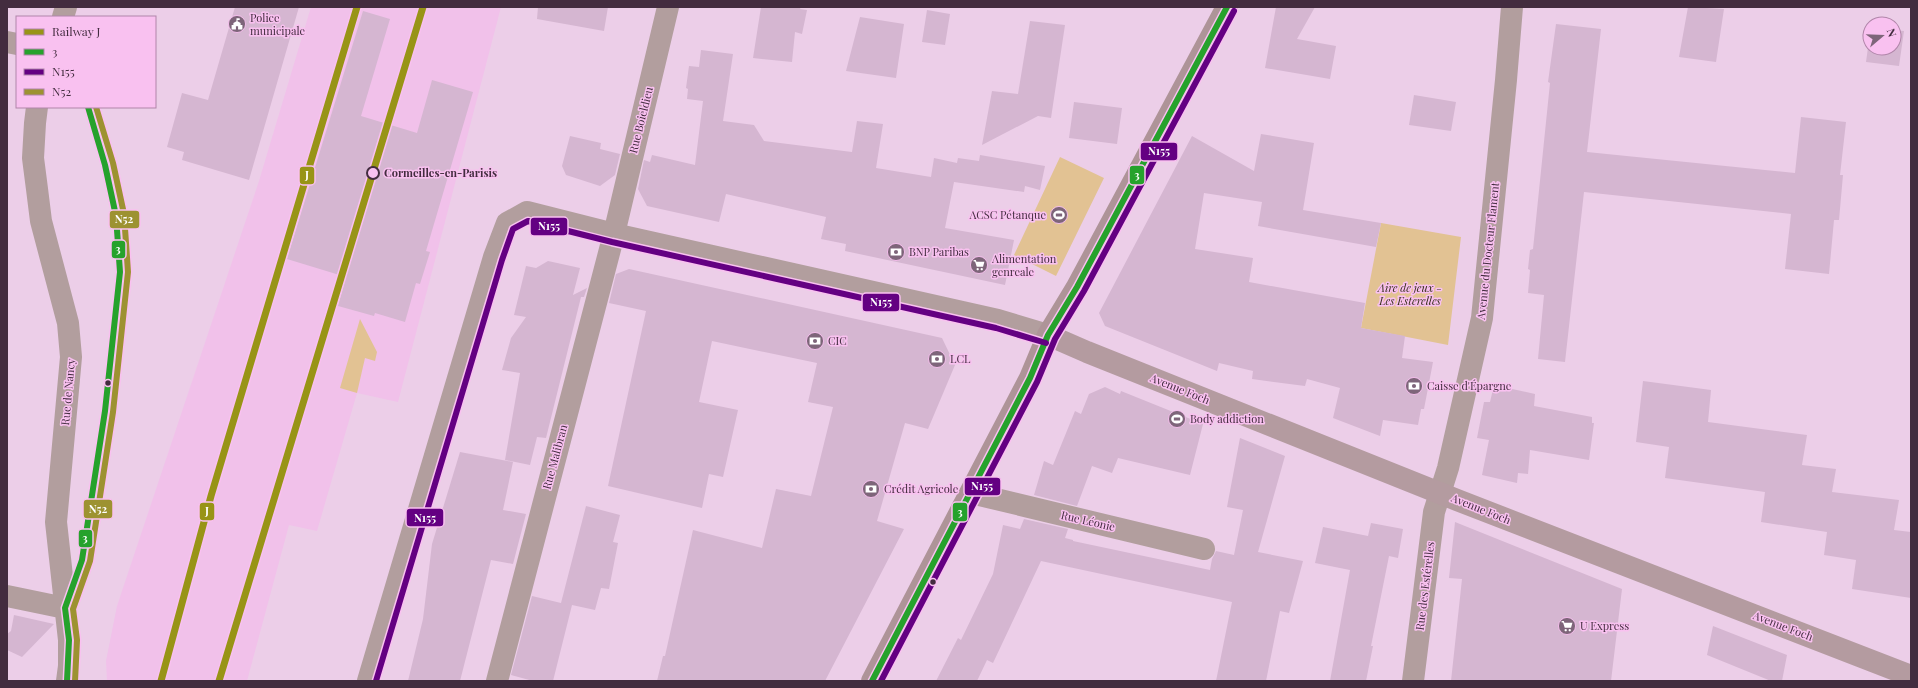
<svg xmlns="http://www.w3.org/2000/svg" width="1918" height="688" font-family="'Playfair Display',serif">
  <rect width="100%" height="100%" fill="#eccee8"/>
  <!-- built -->
  <path fill="#f1c1ea" d="M311 7H501L398 402 357 393 317 531 289 525 247 681H107L106 661 117 606 259 181Z"/>
  <!-- green -->
  <path fill="#e2c293" d="M1060 157 1104 178 1056 276 1014 255Z
    M1381 223 1461 237 1448 345 1361 328Z
    M360 319 377 352 375 361 365 358 357 393 340 388Z"/>
  <!-- building -->
  <path fill="#d5b6d1" d="M235 7H299L249 180 182 160 184 152 167 147 182 93 208 100Z
    M538 7H608L604 31 537 19Z
    M761 7H801L800 9 807 10 802 34 795 32 792 62 753 58Z
    M1276 7H1315L1297 39 1336 46 1330 79 1265 68Z
    M1688 7 1724 9 1716 62 1679 57Z
    M927 10 950 14 945 45 922 42Z
    M363 11 390 19 361 116 417 133 432 80 473 92 426 251 430 252 420 284 416 283 405 322 375 313 374 316 338 306 346 277 287 259Z
    M860 17 904 24 896 78 846 71Z
    M1030 21 1065 25 1051 118 1038 116 982 145 992 91 1018 94Z
    M1556 24 1601 29 1587 152 1795 173 1801 117 1846 122 1840 175H1843L1839 220H1834L1829 274 1785 269 1791 214 1584 192 1565 362 1538 359 1544 295 1528 293 1530 270 1528 269 1530 250 1533 249 1550 83 1548 82Z
    M1894 30 1904 31 1899 66 1866 62 1870 33V48H1894Z
    M701 50 733 54 723 121 754 125 764 141 852 152 857 121 883 124 876 168 931 177 934 158 957 163 958 158 979 161 980 155 1045 166 1040 190 1025 186 1024 192 954 182 945 228 1014 240 1005 285 845 251 846 244 821 239 826 217 726 194 719 222 647 206 638 189 644 160 650 162 652 155 695 165 703 101 687 99 688 89 686 88 689 66 699 67Z
    M1414 95 1456 102 1451 131 1409 125Z
    M1074 102 1122 108 1117 144 1069 138Z
    M1261 134 1314 143 1303 210 1381 223 1376 247 1258 226 1262 202 1204 193 1195 249 1253 258 1249 282 1365 303 1361 328 1405 336 1402 358 1433 362 1424 409H1421L1418 425 1383 420 1380 436 1333 418 1340 388 1307 379 1305 386 1252 379 1253 371 1219 363 1217 371 1105 326 1099 313 1192 136 1254 171Z
    M570 136 601 143 600 149 620 154 615 175 600 186 566 175 562 166Z
    M548 261 580 268 573 295 587 288 584 297H581L546 438 537 437 530 465 505 460 520 373 502 370 511 338 526 317 514 315 526 266 536 268Z
    M629 269 942 338 955 365 928 429 905 423 877 521 904 529 825 681H657L663 656H665L693 530 762 548 776 489 811 496 833 407 808 402 817 363 712 341 699 402 738 410 723 477 709 474 702 508 608 486 646 311 609 303 616 274Z
    M1643 381 1711 390 1708 422 1807 435 1802 465 1836 469 1832 492 1899 500 1894 530 1911 532V598L1852 589 1856 560 1824 555 1827 532 1761 522 1765 492 1665 478 1669 447 1636 442Z
    M1494 385 1535 394 1534 406 1592 417V423H1594L1589 460 1530 450 1528 474 1518 473 1517 483 1482 475 1489 440 1477 438 1484 402H1490Z
    M1105 387 1120 394 1121 391 1203 424 1190 475 1118 458 1112 473 1092 466 1077 506 1034 495 1044 461 1053 465 1075 411 1081 414 1089 394Z
    M1240 438 1285 456 1258 552 1303 561 1289 613 1280 611 1266 681H1216L1232 602 1041 561 993 663 987 660 977 681H936L958 638 961 640 993 574 1003 525 1020 529 1024 519 1068 529 1065 538 1073 540V541L1210 570 1212 559 1216 551 1234 555 1243 510 1227 507Z
    M460 452 513 462 503 510 526 514 513 564 491 560 460 681H408L423 619 432 544Z
    M586 506 620 515 613 542 618 543 609 589 601 588 595 610 572 605 553 681H533L511 675 532 596 561 603Z
    M1455 522 1622 589 1611 681H1451L1462 579 1449 578Z
    M1371 523 1403 529 1398 558 1389 556 1371 646H1373L1366 681H1330L1350 570 1315 563 1323 527 1368 536Z
    M14 615 54 624 22 657 7 650V634L11 631Z
    M1713 626 1787 655 1782 681H1771L1707 655Z"/>
  <g fill="none" stroke-linecap="round" stroke-linejoin="round">
    <!-- street -->
    <path stroke="#b29e9e" stroke-width="22" d="M63 17 66 7
      M7 42 17 44
      M37 107 35 123 33 158 37 189 41 221 68 323 71 357 56 522 69 640V666L67 681
      M971 493 1204 549
      M7 596 65 608
      M368 681 494 257 507 223 527 212 614 234 998 320 1048 335
      M497 681 614 234 668 7
      M1413 681 1434 512 1448 468 1482 318 1506 80 1512 7"/>
    <!-- secondary -->
    <path stroke="#b49ba0" stroke-width="22" d="M1048 335 1087 352 1457 500 1911 676"/>
    <!-- primary -->
    <path stroke="#ae9498" stroke-width="22" d="M872 681 1030 378 1048 335 1077 287 1227 7"/>
    <!-- bus-1 casing -->
    <g stroke="#f9c1f0" stroke-width="9">
      <path id="bus-1" d="M67 681 69 640 65 608 82 560 105 411 120 272 116 216 105 165 88 107
        M872 681 1030 378 1048 335 1077 287 1227 7"/>
    </g>
    <!-- bus-2 casing -->
    <g stroke="#f9c1f0" stroke-width="9">
      <path id="bus-2" d="M376 681 502 260 513 229 528 221 612 242 996 328 1046 343
        M881 681 1037 382 1055 339 1084 291 1234 11"/>
    </g>
    <!-- bus-3 casing -->
    <g stroke="#f9c1f0" stroke-width="9">
      <path id="bus-3" d="M75 681 77 640 73 609 90 561 113 412 128 272 124 214 113 163 96 107"/>
    </g>
    <!-- bus-1 -->
    <use href="#bus-1" stroke="#26a22c" stroke-width="6"/>
    <!-- bus-2 -->
    <use href="#bus-2" stroke="#640082" stroke-width="6"/>
    <!-- bus-3 -->
    <use href="#bus-3" stroke="#9d9231" stroke-width="6"/>
    <!-- rail-1 casing -->
    <g stroke="#f9c1f0" stroke-width="10">
      <path id="rail-1" d="M161 681 211 496 357 7
        M219 681 423 7"/>
    </g>
    <!-- rail-1 -->
    <use href="#rail-1" stroke="#989416" stroke-width="7"/>
  </g>
  <!-- icons -->
  <defs>
    <g id="civic-disc" transform="scale(0.9)"><circle r="9.5" fill="#7e657a" stroke="#f9c1f0"/><path d="M-.6-6.5H3V-4.5H.6V-3L4-1V1h2V6H-6V1h2V-1L-.6-3ZM-1.2 2.5V6h2.4V2.5Z" fill="#fff"/></g>
    <g id="stadium-disc" transform="scale(0.9)"><circle r="9.5" fill="#7e657a" stroke="#f9c1f0"/><path d="M0-5a6.5 5 0 1 0 0 10a6.5 5 0 1 0 0-10ZM-3.5-1.8h7v3.6h-7Z" fill="#fff"/></g>
    <g id="bank-disc" transform="scale(0.9)"><circle r="9.5" fill="#7e657a" stroke="#f9c1f0"/><path d="M-6-4H6V4H-6ZM0-2.3a2.3 2.3 0 1 0 0 4.6a2.3 2.3 0 1 0 0-4.6Z" fill="#fff"/></g>
    <g id="supermarket-disc" transform="scale(0.9)"><circle r="9.5" fill="#7e657a" stroke="#f9c1f0"/><path d="M-6-5.5h2.5l.6 2H6L4.5 2H-2.5L-4.4-4H-6ZM-1.5 3.2a1.3 1.3 0 1 0 .1 0ZM3 3.2a1.3 1.3 0 1 0 .1 0Z" fill="#fff"/></g>
  </defs>
  <g fill-rule="evenodd">
    <use href="#civic-disc" x="237" y="24"/>
    <use href="#stadium-disc" x="1059" y="215"/>
    <use href="#bank-disc" x="896" y="252"/>
    <use href="#supermarket-disc" x="979" y="265"/>
    <use href="#bank-disc" x="815" y="341"/>
    <use href="#bank-disc" x="937" y="359"/>
    <use href="#bank-disc" x="1414" y="386"/>
    <use href="#stadium-disc" x="1177" y="419"/>
    <use href="#bank-disc" x="871" y="489"/>
    <use href="#supermarket-disc" x="1567" y="626"/>
  </g>
  <!-- markers -->
  <circle fill="#f9c1f0" stroke="#432c3f" stroke-width="2" cx="373" cy="173" r="6"/>
  <g fill="#432c3f" stroke="#f9c1f0" stroke-width="1.5">
    <circle cx="108" cy="383" r="3.5"/>
    <circle cx="933" cy="582" r="3.5"/>
  </g>
  <g text-anchor="middle" stroke-width="3" stroke-linejoin="round" paint-order="stroke">
    <!-- poi labels -->
    <g font-size="11" fill="#432c3f" stroke="#f9c1f0" text-anchor="start">
      <text x="250" y="22">Police<tspan x="250" dy="13">municipale</tspan></text>
      <text x="1046" y="219" text-anchor="end">ACSC Pétanque</text>
      <text x="909" y="256">BNP Paribas</text>
      <text x="992" y="263">Alimentation<tspan x="992" dy="13">genreale</tspan></text>
      <text x="828" y="345">CIC</text>
      <text x="950" y="363">LCL</text>
      <text x="1427" y="390">Caisse d'Épargne</text>
      <text x="1190" y="423">Body addiction</text>
      <text x="884" y="493">Crédit Agricole</text>
      <text x="1580" y="630">U Express</text>
    </g>
    <!-- street labels -->
    <g font-size="11" fill="#432c3f" stroke="#f9c1f0">
      <text transform="translate(641 120) rotate(-76)" y="4">Rue Boieldieu</text>
      <text transform="translate(1488 251) rotate(-84)" y="4">Avenue du Docteur Flament</text>
      <text transform="translate(1180 389) rotate(22)" y="4">Avenue Foch</text>
      <text transform="translate(68 392) rotate(-85)" y="4">Rue de Nancy</text>
      <text transform="translate(555 457) rotate(-75)" y="4">Rue Malibran</text>
      <text transform="translate(1481 509) rotate(22)" y="4">Avenue Foch</text>
      <text transform="translate(1088 521) rotate(13)" y="4">Rue Léonie</text>
      <text transform="translate(1425 586) rotate(-83)" y="4">Rue des Estérelles</text>
      <text transform="translate(1783 626) rotate(21)" y="4">Avenue Foch</text>
    </g>
    <!-- stop labels -->
    <g font-size="11" font-weight="bold" fill="#432c3f" stroke="#f9c1f0" text-anchor="start">
      <text x="384" y="177">Cormeilles-en-Parisis</text>
    </g>
    <!-- park labels -->
    <g font-size="11" font-style="italic" fill="#37301a" stroke="#f9c1f0">
      <text x="1410" y="292">Aire de jeux -<tspan x="1410" dy="13">Les Esterelles</tspan></text>
    </g>
  </g>
  <g stroke="#f9c1f0" stroke-width="1.5">
    <rect x="1140" y="142" width="38" height="19" rx="4" fill="#640082"/>
    <rect x="1129" y="165" width="16" height="20" rx="4" fill="#26a22c"/>
    <rect x="299" y="166" width="16" height="19" rx="4" fill="#989416"/>
    <rect x="109" y="210" width="31" height="19" rx="4" fill="#9d9231"/>
    <rect x="530" y="217" width="38" height="19" rx="4" fill="#640082"/>
    <rect x="111" y="240" width="15" height="19" rx="4" fill="#26a22c"/>
    <rect x="862" y="293" width="38" height="19" rx="4" fill="#640082"/>
    <rect x="964" y="477" width="37" height="19" rx="4" fill="#640082"/>
    <rect x="83" y="499" width="30" height="20" rx="4" fill="#9d9231"/>
    <rect x="199" y="502" width="16" height="19" rx="4" fill="#989416"/>
    <rect x="952" y="502" width="16" height="20" rx="4" fill="#26a22c"/>
    <rect x="406" y="508" width="38" height="19" rx="4" fill="#640082"/>
    <rect x="78" y="529" width="15" height="19" rx="4" fill="#26a22c"/>
  </g>
  <g font-size="11" text-anchor="middle" font-weight="bold" fill="#fff">
    <text x="1159" y="155">N155</text>
    <text x="1137" y="179">3</text>
    <text x="307" y="179">J</text>
    <text x="124" y="223">N52</text>
    <text x="549" y="230">N155</text>
    <text x="118" y="253">3</text>
    <text x="881" y="306">N155</text>
    <text x="982" y="490">N155</text>
    <text x="98" y="513">N52</text>
    <text x="207" y="515">J</text>
    <text x="960" y="516">3</text>
    <text x="425" y="522">N155</text>
    <text x="85" y="542">3</text>
  </g>
  <!-- border -->
  <rect width="1918" height="688" fill="none" stroke="#432c3f" stroke-width="16"/>
  <!-- legend -->
  <rect x="16" y="16" width="140" height="92" fill="#f9c1f0" stroke="#b085a9"/>
  <rect x="24" y="29" width="20" height="6" fill="#989416" stroke="#b085a9"/>
  <text x="52" y="36" font-size="12" fill="#432c3f">Railway J</text>
  <rect x="24" y="49" width="20" height="6" fill="#26a22c" stroke="#b085a9"/>
  <text x="52" y="56" font-size="12" fill="#432c3f">3</text>
  <rect x="24" y="69" width="20" height="6" fill="#640082" stroke="#b085a9"/>
  <text x="52" y="76" font-size="12" fill="#432c3f">N155</text>
  <rect x="24" y="89" width="20" height="6" fill="#9d9231" stroke="#b085a9"/>
  <text x="52" y="96" font-size="12" fill="#432c3f">N52</text>
  <!-- north arrow -->
  <g transform="translate(1882 36) rotate(71)"><circle r="19" fill="#f9c1f0" stroke="#b085a9"/>
  <path d="M0-3L7 15L0 10L-7 15Z" fill="#7e657a"/>
  <text y="-6" font-size="11" font-weight="bold" text-anchor="middle" fill="#432c3f">N</text>
  </g>
</svg>
